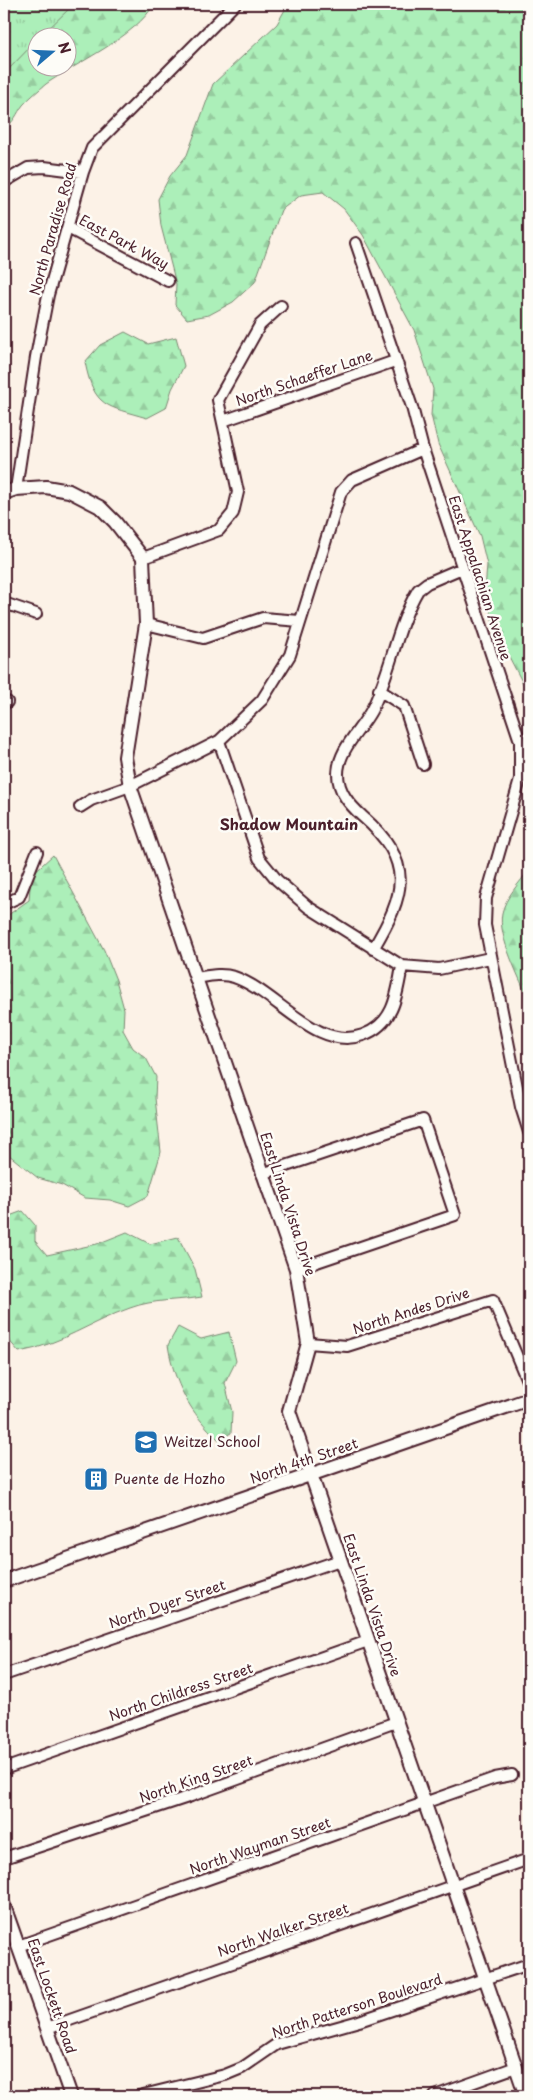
<svg xmlns="http://www.w3.org/2000/svg" width="533" height="2100" font-family="'Playpen Sans',sans-serif">
  <defs>
    <pattern id="forest-firs" width="22" height="20" patternUnits="userSpaceOnUse" patternTransform="scale(1.25)"><rect width="22" height="20" fill="#acefb9"/><path d="M5 1l3.5 6h-7zM16 11l3.5 6h-7z" fill="#96cc9f"/></pattern>
    <pattern id="park-tufts" width="24" height="20" patternUnits="userSpaceOnUse" patternTransform="scale(1.25)"><rect width="24" height="20" fill="#acefb9"/><path d="M3 7l-1-3M5 7V3M7 7l1-3M15 17l-1-3M17 17v-4M19 17l1-3" fill="none" stroke="#96cc9f"/></pattern>
  </defs>
  <rect width="100%" height="100%" fill="#fcf2e7"/>
  <filter id="ink" filterUnits="userSpaceOnUse"><feTurbulence type="fractalNoise" baseFrequency=".02" numOctaves="2"/><feDisplacementMap in="SourceGraphic" scale="10" xChannelSelector="R" yChannelSelector="G"/><feConvolveMatrix kernelMatrix="1 2 1 2 8 2 1 2 1" color-interpolation-filters="sRGB"/></filter>
  <g filter="url(#ink)">
    <!-- forest -->
    <path fill="url(#forest-firs)" stroke="#7b8772" fill-rule="evenodd" d="M4 4H154C137 36 76 63 46 84 39 90 29 98 23 105 16 114 15 122 4 128ZM38 38H68V68H38Z
      M292 4H529V695L505 649 492 619 485 590 487 565 480 536 438 444 431 415 433 389 414 330 363 235 344 209 323 192 301 195 281 210 255 282 233 302 209 315 187 319 175 305 176 284 161 226 158 199 170 176 187 155 213 84 277 24 287 6Z
      M125 332 148 344 176 337 184 366 172 389 166 408 147 418C107 406 94 408 85 362L100 345Z
      M53 855 104 950 116 980 124 1009 123 1030 133 1048 146 1058 156 1077 155 1098 161 1152 148 1196 129 1206 110 1200 85 1198 62 1185 38 1178 4 1151V918L29 900 31 875Z
      M529 870V1002C521 979 497 937 502 913 505 898 520 882 529 870Z
      M23 1211 35 1225V1241L47 1255 97 1244 127 1232 150 1244 178 1237 195 1269 202 1297C178 1301 154 1299 130 1308 92 1321 60 1345 19 1352L7 1338 8 1317 4 1300V1218Z
      M178 1327 201 1339 229 1332 236 1361 225 1383 232 1412 231 1433 219 1440C190 1413 174 1383 168 1345Z"/>
    <!-- park -->
    <path fill="url(#park-tufts)" stroke="#7b8772" d="M4 4H74L40 37 38 38 37 40 4 74Z"/>
    <g fill="none" stroke-linecap="round" stroke-linejoin="round">
      <!-- minor casing -->
      <g stroke="#4a1f2b" stroke-width="14">
        <path id="minor" d="M4 182 28 168 44 167 83 172
          M68 228 168 281
          M356 243 412 407 423 449 520 741V780L486 898 485 925 521 1107 529 1132
          M223 421 395 361
          M16 489 36 357 48 295 83 172 92 148 235 4
          M143 558 219 530 233 513 238 492 218 400 260 325 281 306
          M4 603 36 614
          M146 624 203 638 263 618 300 621
          M379 690 404 706 423 764
          M4 701 7 702
          M219 741 259 858 277 880 308 907 402 966 439 969 490 958
          M80 807 91 800 130 786 219 741 262 700 290 655 341 492 352 480 423 449
          M4 904 19 897 37 852
          M373 949C406 894 415 862 362 816 350 805 338 792 338 774 338 750 360 731 371 711 391 673 396 627 418 590L427 583 462 568
          M196 978C209 976 221 973 234 977 276 991 316 1052 363 1035 394 1024 397 995 402 966
          M262 1174 423 1120 455 1215 296 1269
          M308 1343 347 1346 493 1300 529 1385
          M4 1675 340 1560
          M4 1769 368 1641
          M4 1858 191 1796 396 1722
          M18 1946 495 1778 512 1775
          M47 2028 529 1859
          M139 2096 225 2075 242 2068 277 2044 359 2021 529 1964
          M435 2096 516 2067"/>
      </g>
      <!-- tertiary casing -->
      <g stroke="#4a1f2b" stroke-width="16">
        <path id="tertiary" d="M4 493 16 489 46 487 69 491 100 507 115 522 143 558 146 624 125 757 130 786 296 1269 308 1343 289 1411 526 2096
          M4 1581 529 1399
          M4 1906 71 2096"/>
      </g>
      <!-- minor -->
      <use href="#minor" stroke="#fdfcf7" stroke-width="10"/>
      <!-- tertiary -->
      <use href="#tertiary" stroke="#fdfcf7" stroke-width="12"/>
    </g>
  </g>
  <!-- icons -->
  <defs>
    <g id="school-square" transform="scale(1.25)"><rect x="-9" y="-9" width="18" height="18" rx="4" fill="#1f6fb2" stroke="#fdfcf7"/><path d="M0-5L7-2L0 1L-7-2ZM-4 1L0 2.5L4 1V4Q0 6-4 4Z" fill="#fff"/></g>
    <g id="building-square" transform="scale(1.25)"><rect x="-9" y="-9" width="18" height="18" rx="4" fill="#1f6fb2" stroke="#fdfcf7"/><path d="M-4-6H4V6H1V3H-1V6H-4ZM-2.5-4.3h1.7v1.8h-1.7ZM.8-4.3h1.7v1.8H.8ZM-2.5-1h1.7V.8h-1.7ZM.8-1h1.7V.8H.8Z" fill="#fff"/></g>
  </defs>
  <g fill-rule="evenodd">
    <use href="#school-square" x="146" y="1442"/>
    <use href="#building-square" x="96" y="1479"/>
  </g>
  <g text-anchor="middle" stroke-width="5" stroke-linejoin="round" paint-order="stroke">
    <!-- street labels -->
    <g font-size="14" fill="#4a1f2b" stroke="#fdfcf7">
      <text transform="translate(53 229) rotate(-74)" y="5">North Paradise Road</text>
      <text transform="translate(124 242) rotate(28)" y="5">East Park Way</text>
      <text transform="translate(304 378) rotate(-19)" y="5">North Schaeffer Lane</text>
      <text transform="translate(480 578) rotate(72)" y="5">East Appalachian Avenue</text>
      <text transform="translate(288 1204) rotate(72)" y="5">East Linda Vista Drive</text>
      <text transform="translate(411 1311) rotate(-18)" y="5">North Andes Drive</text>
      <text transform="translate(304 1461) rotate(-19)" y="5">North 4th Street</text>
      <text transform="translate(167 1604) rotate(-19)" y="5">North Dyer Street</text>
      <text transform="translate(372 1605) rotate(71)" y="5">East Linda Vista Drive</text>
      <text transform="translate(181 1692) rotate(-19)" y="5">North Childress Street</text>
      <text transform="translate(196 1779) rotate(-19)" y="5">North King Street</text>
      <text transform="translate(260 1846) rotate(-19)" y="5">North Wayman Street</text>
      <text transform="translate(283 1930) rotate(-19)" y="5">North Walker Street</text>
      <text transform="translate(52 1996) rotate(71)" y="5">East Lockett Road</text>
      <text transform="translate(357 2006) rotate(-18)" y="5">North Patterson Boulevard</text>
    </g>
    <!-- poi labels -->
    <g font-size="14" fill="#4a1f2b" stroke="#fdfcf7" text-anchor="start">
      <text x="164" y="1447">Weitzel School</text>
      <text x="114" y="1484">Puente de Hozho</text>
    </g>
    <!-- neighbourhood labels -->
    <g font-size="15" font-weight="bold" fill="#4a1f2b" stroke="#fdfcf7">
      <text x="289" y="830">Shadow Mountain</text>
    </g>
  </g>
  <!-- margin -->
  <rect width="533" height="2100" fill="none" stroke="#fdfcf7" stroke-width="20"/>
  <rect x="10" y="10" width="513" height="2080" fill="none" stroke="#4a1f2b" stroke-width="2" filter="url(#ink)"/>
  <!-- north arrow -->
  <g transform="translate(52 52) rotate(71)"><circle r="24" fill="#fdfcf7" stroke="#b5a4a5"/>
  <path d="M0-4L9 19L0 12L-9 19Z" fill="#1f6fb2"/>
  <text y="-8" font-size="14" font-weight="bold" text-anchor="middle" fill="#4a1f2b">N</text>
  </g>
</svg>
